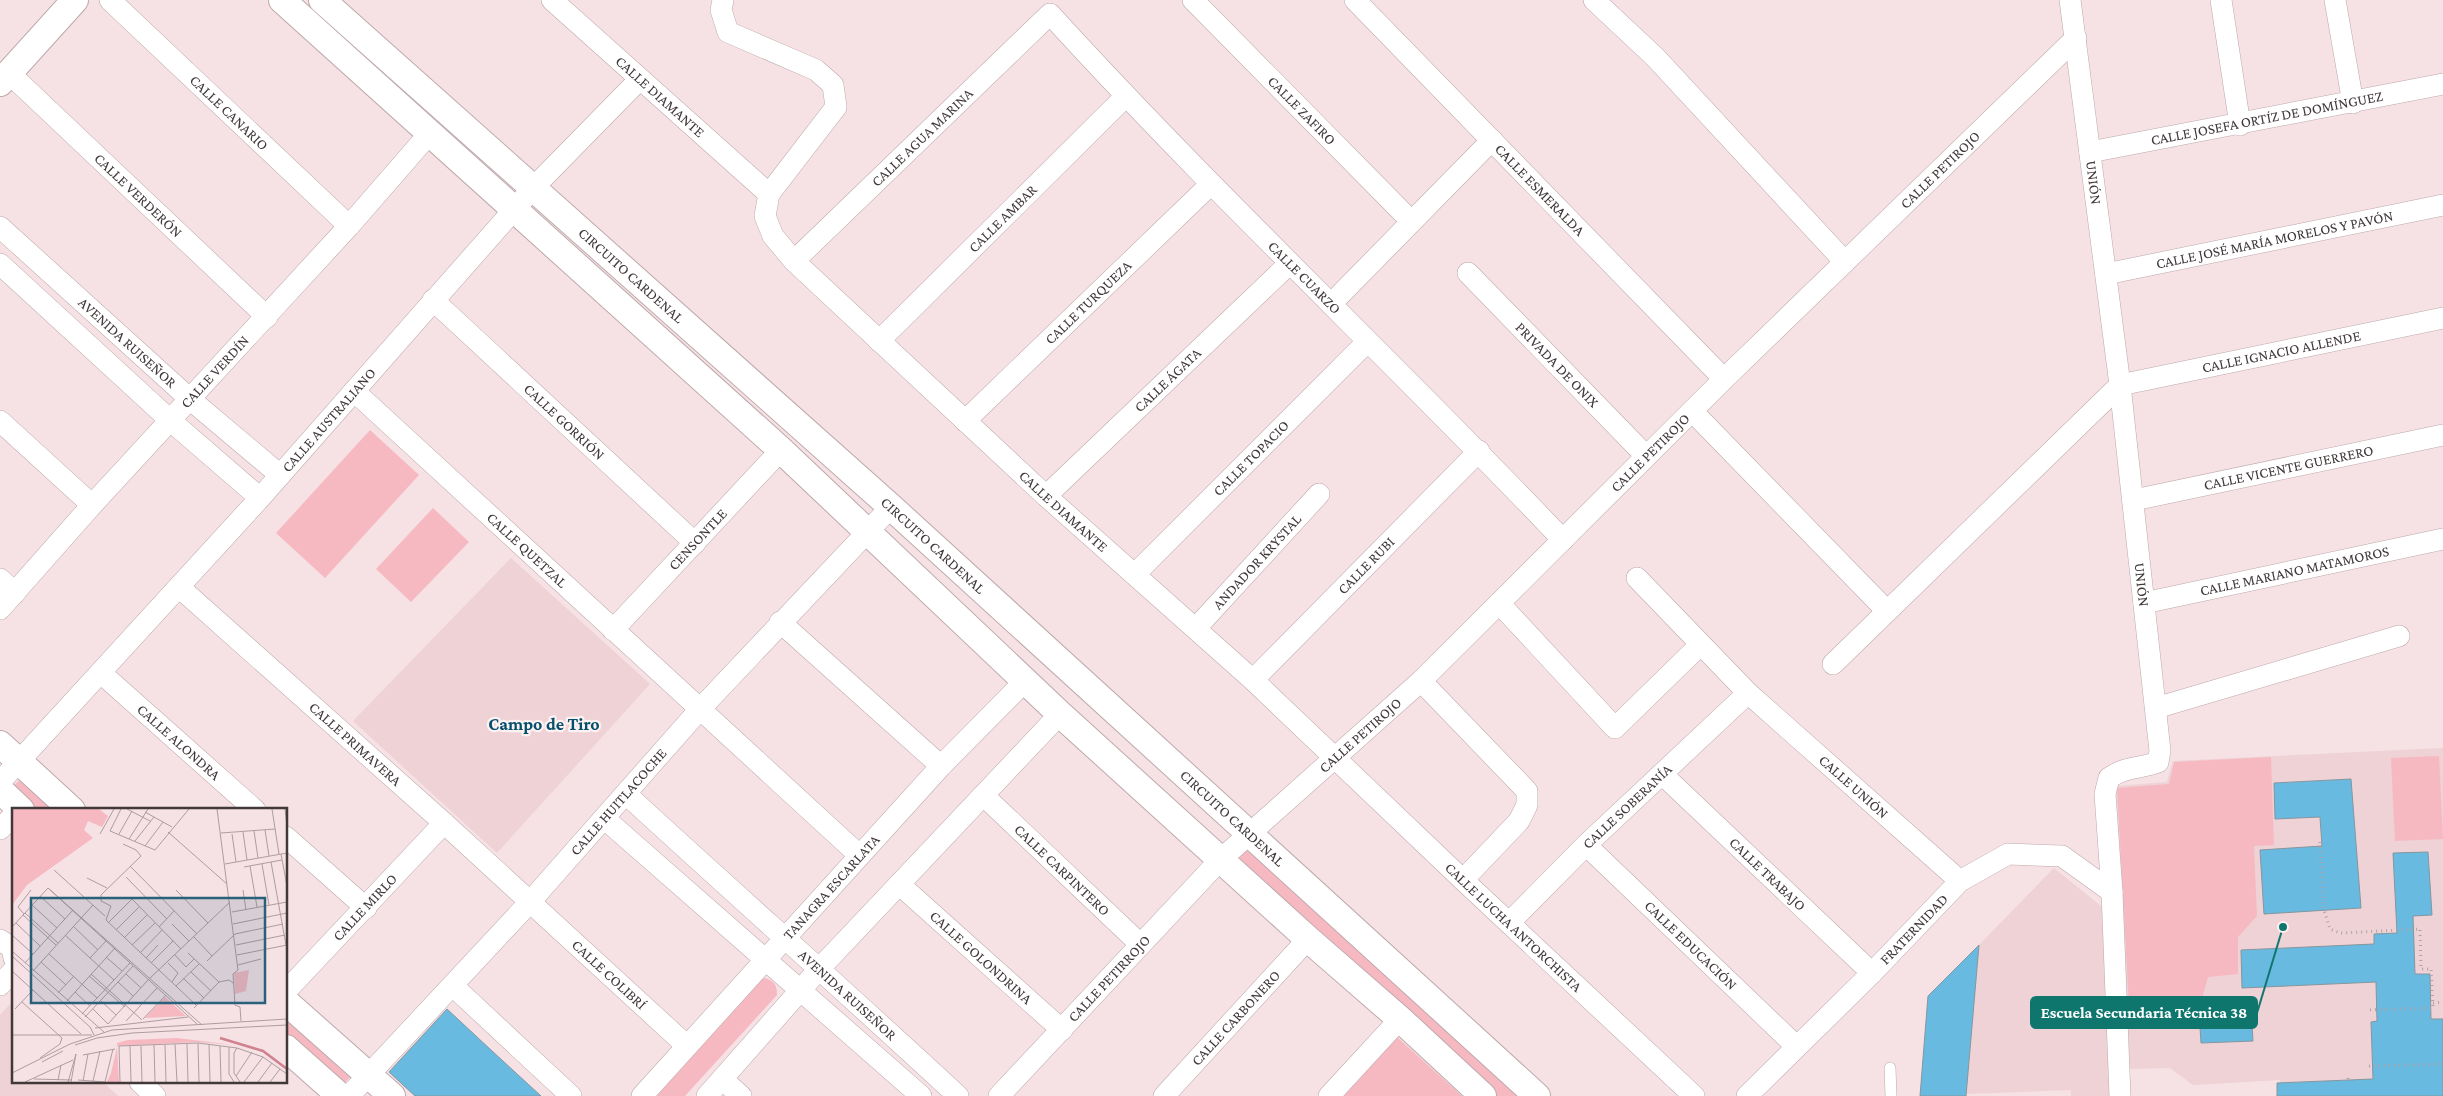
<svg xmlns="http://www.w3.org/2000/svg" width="2443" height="1096" font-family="'Crimson Pro',serif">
  <rect width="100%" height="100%" fill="#f6e1e4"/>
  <!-- built -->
  <path fill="#eed2d5" d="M511 558 650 684 497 853 353 721Z
    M2443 748V1096H2280V1080L2193 1085 2170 1068 2130 1069 2116 786 2167 782 2173 761Z
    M2054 868 2102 907 2112 1096H2071V1090L1966 1094 1979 945Z
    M12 1002 14 1082H103L118 1096H0V1015Z"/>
  <!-- green -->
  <path fill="#f6b9c1" d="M370 430 419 475 325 578 276 533Z
    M433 508 469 542 411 602 376 569Z
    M2439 756 2443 839 2395 841 2391 758Z
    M2271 757 2274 845 2254 846 2257 916 2238 937V974L2208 977 2201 1002 2129 1005 2117 788 2169 784 2174 762Z
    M21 779 60 810H34L15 792 14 785Z
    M1249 847 1523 1096H1496L1237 860Z
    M765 978C775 981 777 986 777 995L685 1096H651L757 979Z
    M286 1014 353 1074 341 1087 286 1037Z
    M1396 1036 1462 1096H1339Z"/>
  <!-- building -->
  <path fill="#69bae1" stroke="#85969e" d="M2351 779 2361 908 2264 914 2260 850 2322 846 2320 817 2275 819 2274 783Z
    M2428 852 2432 915 2413 916 2415 974H2430L2431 1019H2443V1096H2277V1083L2373 1079 2371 1022 2377 1021 2376 982 2242 988 2241 950 2374 944V934L2397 933 2393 853Z
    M1979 945 1966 1096H1920L1928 996Z
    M447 1009 491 1050 541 1096H415L389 1072Z
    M2251 1009 2253 1041 2201 1043 2199 1011Z"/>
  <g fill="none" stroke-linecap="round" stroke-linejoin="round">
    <!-- service casing -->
    <g stroke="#bda9ab" stroke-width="12">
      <path id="service" d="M1890 1068 1891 1096"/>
    </g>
    <!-- minor casing -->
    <g stroke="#bda9ab" stroke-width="22">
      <g id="minor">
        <path id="s1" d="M110 0 349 226"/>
        <path id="s2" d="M552 0 769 194"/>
        <path id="s3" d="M723 0 721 10 728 32 816 70 833 85 836 107 769 194 765 216 773 236 794 261 1046 496 1253 680 1463 880 1694 1096"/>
        <path id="s4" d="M1193 0 1411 221"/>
        <path id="s5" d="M1355 0 1724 379"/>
        <path d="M1594 0 1655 57 1845 262"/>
        <path id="s6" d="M2070 0 2120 385 2160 751 2158 762C2140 769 2126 766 2109 778L2105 794 2112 892 2120 1096"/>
        <path d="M2221 0 2240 125"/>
        <path d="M2335 0 2353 103"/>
        <path id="s7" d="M9 73 267 317"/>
        <path id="s8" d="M2090 152 2443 84"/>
        <path id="s9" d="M0 227 191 400 280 475"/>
        <path id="s10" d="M794 261 1050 14C1215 195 1394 362 1563 540"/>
        <path d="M0 264 171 421 260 498"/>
        <path id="s11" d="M1468 273 1646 456"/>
        <path id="s12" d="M2106 274 2443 205"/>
        <path id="s13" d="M433 300 695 543"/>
        <path d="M1331 304 1492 140"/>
        <path id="s14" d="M879 341 1125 97"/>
        <path id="s15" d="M354 391 859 855"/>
        <path d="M1692 411 1887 611"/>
        <path d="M0 421 92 505"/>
        <path id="s16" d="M965 421 1211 184"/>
        <path id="s17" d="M1046 496 1289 264"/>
        <path id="s18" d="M2134 500 2443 435"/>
        <path id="s19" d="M1135 574 1367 342"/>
        <path id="s20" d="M1637 578 1748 693 1960 881"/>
        <path d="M0 579 15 593"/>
        <path id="s21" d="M179 587 444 823 687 1046"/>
        <path d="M1499 603 1615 728 1700 645"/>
        <path id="s22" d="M2144 603 2443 539"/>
        <path id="s23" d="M0 609 92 505 349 226 429 134"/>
        <path d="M780 622 941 766"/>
        <path id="s24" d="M1196 628 1319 494"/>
        <path id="s25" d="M613 630 781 450"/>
        <path id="s26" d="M1833 664 2120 385 2443 318"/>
        <path id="s27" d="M101 673 255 810"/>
        <path id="s28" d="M1253 680 1479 451"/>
        <path d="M1421 681 1527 791V805L1519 821 1463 880"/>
        <path d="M2156 708 2399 636"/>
        <path id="s29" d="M1663 775 1872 973"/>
        <path id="s30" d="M0 782 260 498 533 188 639 80"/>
        <path id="s31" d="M626 794C736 895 848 994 958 1096"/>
        <path id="s32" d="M983 795 1140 944"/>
        <path d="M605 819 921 1096"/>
        <path d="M0 829 14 815"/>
        <path d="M286 837 366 908"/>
        <path id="s33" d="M1586 845 1796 1046"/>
        <path id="s34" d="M899 884 1062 1030"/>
        <path id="s35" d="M1509 923 1586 845 1748 693"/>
        <path d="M0 940 12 948 14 958"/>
        <path d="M0 985 14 970"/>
        <path d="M453 986 571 1096"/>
        <path id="s36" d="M286 991 444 823"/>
        <path d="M722 1079 741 1096"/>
        <path d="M140 1082 155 1096"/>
        <path id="s37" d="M349 1096 529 903 701 708 891 507"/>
        <path id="s38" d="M642 1096 941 766 1025 681"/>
        <path d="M707 1096 820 968 1060 714"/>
        <path id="s39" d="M999 1096 1220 860 1421 681 1724 379 2076 38"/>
        <path id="s40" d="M1164 1096 1308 939"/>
        <path d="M1329 1096 1400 1019"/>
        <path id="s41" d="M1747 1096 1872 973 1960 881 2008 854 2062 856 2112 892"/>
      </g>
    </g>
    <!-- tertiary casing -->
    <g stroke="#bda9ab" stroke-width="28">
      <g id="tertiary">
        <path d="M282 0 781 450 1060 714 1308 939 1400 1019 1483 1096"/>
        <path id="s42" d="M322 0 891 507 1537 1096"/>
        <path d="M0 83 75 0"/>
        <path d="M0 744 72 810"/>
        <path d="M0 790 21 810"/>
        <path d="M286 1002 392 1096"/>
        <path d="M286 1048 340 1096"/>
      </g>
    </g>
    <!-- path -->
    <path stroke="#b2a2a4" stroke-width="3" stroke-dasharray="1 4" stroke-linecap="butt" d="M2320 842 2324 910 2330 929 2340 933 2420 929 2421 969H2431L2433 1008 2366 1010
      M2433 1003 2443 1002
      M2369 1066 2443 1064
      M2348 1078V1080"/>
    <!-- service -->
    <use href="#service" stroke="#fff" stroke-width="11"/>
    <!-- minor -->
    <use href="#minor" stroke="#fff" stroke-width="21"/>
    <!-- tertiary -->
    <use href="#tertiary" stroke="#fff" stroke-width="26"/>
  </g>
  <g text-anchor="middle" stroke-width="4.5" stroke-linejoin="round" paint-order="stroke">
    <!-- street labels -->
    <g font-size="15" fill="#403839" stroke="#fef1f2">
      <text dy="5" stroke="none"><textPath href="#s2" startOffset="145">CALLE DIAMANTE</textPath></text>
      <text dy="5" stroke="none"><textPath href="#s4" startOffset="155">CALLE ZAFIRO</textPath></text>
      <text dy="5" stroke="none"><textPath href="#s1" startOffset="164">CALLE CANARIO</textPath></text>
      <text dy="5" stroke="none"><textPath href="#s8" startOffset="180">CALLE JOSEFA ORTÍZ DE DOMÍNGUEZ</textPath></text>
      <text dy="5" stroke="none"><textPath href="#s10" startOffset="178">CALLE AGUA MARINA</textPath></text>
      <text dy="5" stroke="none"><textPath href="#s39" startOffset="1321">CALLE PETIROJO</textPath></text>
      <text dy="5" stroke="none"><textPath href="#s6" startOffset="184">UNIÓN</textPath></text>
      <text dy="5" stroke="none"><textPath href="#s5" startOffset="265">CALLE ESMERALDA</textPath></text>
      <text dy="5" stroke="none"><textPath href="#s7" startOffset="178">CALLE VERDERÓN</textPath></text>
      <text dy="5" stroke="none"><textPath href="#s14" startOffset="174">CALLE AMBAR</textPath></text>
      <text dy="5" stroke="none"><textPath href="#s12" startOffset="172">CALLE JOSÉ MARÍA MORELOS Y PAVÓN</textPath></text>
      <text dy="5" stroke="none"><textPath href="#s42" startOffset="414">CIRCUITO CARDENAL</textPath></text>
      <text dy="5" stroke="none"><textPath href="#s10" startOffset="722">CALLE CUARZO</textPath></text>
      <text dy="5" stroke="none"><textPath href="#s16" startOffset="171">CALLE TURQUEZA</textPath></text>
      <text dy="5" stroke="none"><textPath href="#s9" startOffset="172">AVENIDA RUISEÑOR</textPath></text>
      <text dy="5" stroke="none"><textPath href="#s26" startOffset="565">CALLE IGNACIO ALLENDE</textPath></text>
      <text dy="5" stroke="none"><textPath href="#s11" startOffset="128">PRIVADA DE ONIX</textPath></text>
      <text dy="5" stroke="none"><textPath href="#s23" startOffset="320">CALLE VERDÍN</textPath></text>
      <text dy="5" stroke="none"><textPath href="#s17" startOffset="168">CALLE ÁGATA</textPath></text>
      <text dy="5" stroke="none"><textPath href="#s30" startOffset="489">CALLE AUSTRALIANO</textPath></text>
      <text dy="5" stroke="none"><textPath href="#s13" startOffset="179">CALLE GORRIÓN</textPath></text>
      <text dy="5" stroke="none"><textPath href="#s39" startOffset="916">CALLE PETIROJO</textPath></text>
      <text dy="5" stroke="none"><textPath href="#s19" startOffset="164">CALLE TOPACIO</textPath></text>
      <text dy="5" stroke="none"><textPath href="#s18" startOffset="158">CALLE VICENTE GUERRERO</textPath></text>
      <text dy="5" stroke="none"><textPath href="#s3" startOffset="728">CALLE DIAMANTE</textPath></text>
      <text dy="5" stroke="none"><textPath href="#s25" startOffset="124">CENSONTLE</textPath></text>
      <text dy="5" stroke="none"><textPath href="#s42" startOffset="819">CIRCUITO CARDENAL</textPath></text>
      <text dy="5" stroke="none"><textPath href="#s15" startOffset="235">CALLE QUETZAL</textPath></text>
      <text dy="5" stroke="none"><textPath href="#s24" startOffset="90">ANDADOR KRYSTAL</textPath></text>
      <text dy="5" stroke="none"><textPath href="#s28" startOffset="161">CALLE RUBI</textPath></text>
      <text dy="5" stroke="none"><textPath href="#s22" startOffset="154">CALLE MARIANO MATAMOROS</textPath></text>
      <text dy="5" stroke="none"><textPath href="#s6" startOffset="589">UNIÓN</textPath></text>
      <text dy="5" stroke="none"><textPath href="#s39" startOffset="511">CALLE PETIROJO</textPath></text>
      <text dy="5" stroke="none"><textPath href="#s27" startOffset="104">CALLE ALONDRA</textPath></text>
      <text dy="5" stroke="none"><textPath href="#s21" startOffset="236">CALLE PRIMAVERA</textPath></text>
      <text dy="5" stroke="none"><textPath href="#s20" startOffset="301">CALLE UNIÓN</textPath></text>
      <text dy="5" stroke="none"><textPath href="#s37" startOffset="399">CALLE HUITLACOCHE</textPath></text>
      <text dy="5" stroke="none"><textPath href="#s35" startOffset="166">CALLE SOBERANÍA</textPath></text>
      <text dy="5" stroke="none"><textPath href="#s42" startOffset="1224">CIRCUITO CARDENAL</textPath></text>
      <text dy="5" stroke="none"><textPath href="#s32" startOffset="109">CALLE CARPINTERO</textPath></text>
      <text dy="5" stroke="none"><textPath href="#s29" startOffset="144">CALLE TRABAJO</textPath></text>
      <text dy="5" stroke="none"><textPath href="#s38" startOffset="282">TANAGRA ESCARLATA</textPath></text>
      <text dy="5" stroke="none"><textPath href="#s36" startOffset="115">CALLE MIRLO</textPath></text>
      <text dy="5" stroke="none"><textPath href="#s3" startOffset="1341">CALLE LUCHA ANTORCHISTA</textPath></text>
      <text dy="5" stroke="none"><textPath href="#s41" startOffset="236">FRATERNIDAD</textPath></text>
      <text dy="5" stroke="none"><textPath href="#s33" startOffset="145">CALLE EDUCACIÓN</textPath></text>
      <text dy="5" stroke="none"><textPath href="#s34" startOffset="110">CALLE GOLONDRINA</textPath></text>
      <text dy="5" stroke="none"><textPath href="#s21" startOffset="579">CALLE COLIBRÍ</textPath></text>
      <text dy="5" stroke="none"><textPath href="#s39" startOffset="161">CALLE PETIRROJO</textPath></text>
      <text dy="5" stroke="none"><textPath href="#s31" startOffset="299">AVENIDA RUISEÑOR</textPath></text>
      <text dy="5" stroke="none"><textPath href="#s40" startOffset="106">CALLE CARBONERO</textPath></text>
    </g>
    <!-- quarter labels -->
    <g font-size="18" font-weight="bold" fill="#03506c" stroke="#fef1f2">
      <text x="544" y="730">Campo de Tiro</text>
    </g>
  </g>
  <!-- overview -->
  <g transform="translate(12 808)">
    <rect width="275" height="275" fill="#f6e1e4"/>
    <path d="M0 1H87L96 8 90 19 76 13 72 22 81 30 15 77 0 97ZM237 162 234 183 223 186 222 165ZM153 189 174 208 133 210ZM165 230 222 237 185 234 105 238V235L116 232ZM105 239 107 274H95L99 265Z" fill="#f6b9c1"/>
    <path fill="none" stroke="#d0828e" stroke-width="2.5" d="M208 230 251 243 275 261"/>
    <path fill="none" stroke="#ad9da0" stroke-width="1" d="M109 1 98 23 143 42 177 1M115 1 138 13M205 1 226 162 221 166 223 197 228 199 229 213M260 1 267 46M273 1 275 17M133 4 160 19M253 22 257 48M242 23 246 50M156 24 215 76M231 24 235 52M209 25 263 21M88 26 102 1M107 26 120 3M220 26 224 54M117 31 136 1M123 33 142 9M111 36 124 42 129 48 89 87V93L99 98 94 112 184 197M133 38 151 14M269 46 275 78M259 54 274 137M213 56 275 45M250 56 257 97M118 58 185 126M238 58 245 99M232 59 270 52M42 62 93 108M114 69 155 111M75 70 95 80M36 80 190 217M36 80 185 216M164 82 196 115M231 82 234 102M28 88 53 111M20 97 45 120M220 104 275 94M13 105 46 135M12 106 6 99 19 82M11 107 44 137M4 115 28 138M96 115 120 91 169 141M160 116 177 133M221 116 275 105M61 118 86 142M0 119 36 80M147 119 162 103M104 122 127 99M0 127 21 146M53 127 102 172M182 129 200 148M112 130 135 107M120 137 143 115M224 137 273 127M0 143 92 224M128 145 150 122M176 145 207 174M37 146 85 190M163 147 174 159 182 151M225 147 275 137M0 148 78 219 82 227M94 149 110 163M78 150 94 133M134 150 146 137M195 153 223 126 271 116M29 154 54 177M13 155 61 102M139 155 161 133M156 155 166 165 160 174M226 157 249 151M0 163 69 226M21 163 81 97M179 164 199 183M79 166 130 212M114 166 129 180M77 168 113 199M171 170 192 190M106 174 121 188M164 178 187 156M63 184 78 198M46 185 62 168M55 193 103 140M89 193 104 207M10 194 50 230 48 236 28 250M182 200 207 174 217 172 221 175M3 201 21 182M81 201 96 216 136 172 218 94M70 206 118 155M73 209 121 158M131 211 154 187M114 213 145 180M83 220 176 209M0 227H80M186 235 187 274M163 236 165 274M175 236 176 274M197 236 198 274M63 237 85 230 120 225 275 217M142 237 143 274M153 237 154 274M118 238 119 274M129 238 130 274M208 238 209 274M217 239V266L222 274M225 240 222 245V265L228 274M71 247 103 241M30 254 51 243M0 265 58 236 100 222 275 211M224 268 240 244M22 271 60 272M46 272 49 257M66 272 93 274M71 273 76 246M81 273 88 243M13 274 61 252M56 274 64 246M59 274 64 246M93 274 101 241M108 274 107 238 186 235 225 240 251 249 275 266M232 274 251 249M246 274 260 255M258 274 268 261"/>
    <path fill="#29617b" fill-opacity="0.15" stroke="#29617b" stroke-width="2.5" d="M19 90H253V195H19Z"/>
    <rect width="275" height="275" fill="none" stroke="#403839" stroke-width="2.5"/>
  </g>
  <!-- callouts -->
  <path fill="none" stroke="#0f766e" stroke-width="2" d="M2283 927L2257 1013"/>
  <circle fill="#0f766e" stroke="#fef1f2" stroke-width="2" cx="2283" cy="927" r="5"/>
  <rect fill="#0f766e" stroke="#0f766e" stroke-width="2" x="2031" y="997" width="226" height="31" rx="5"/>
  <g font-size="16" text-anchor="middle" font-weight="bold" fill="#fff">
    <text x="2144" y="1018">Escuela Secundaria Técnica 38</text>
  </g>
</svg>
